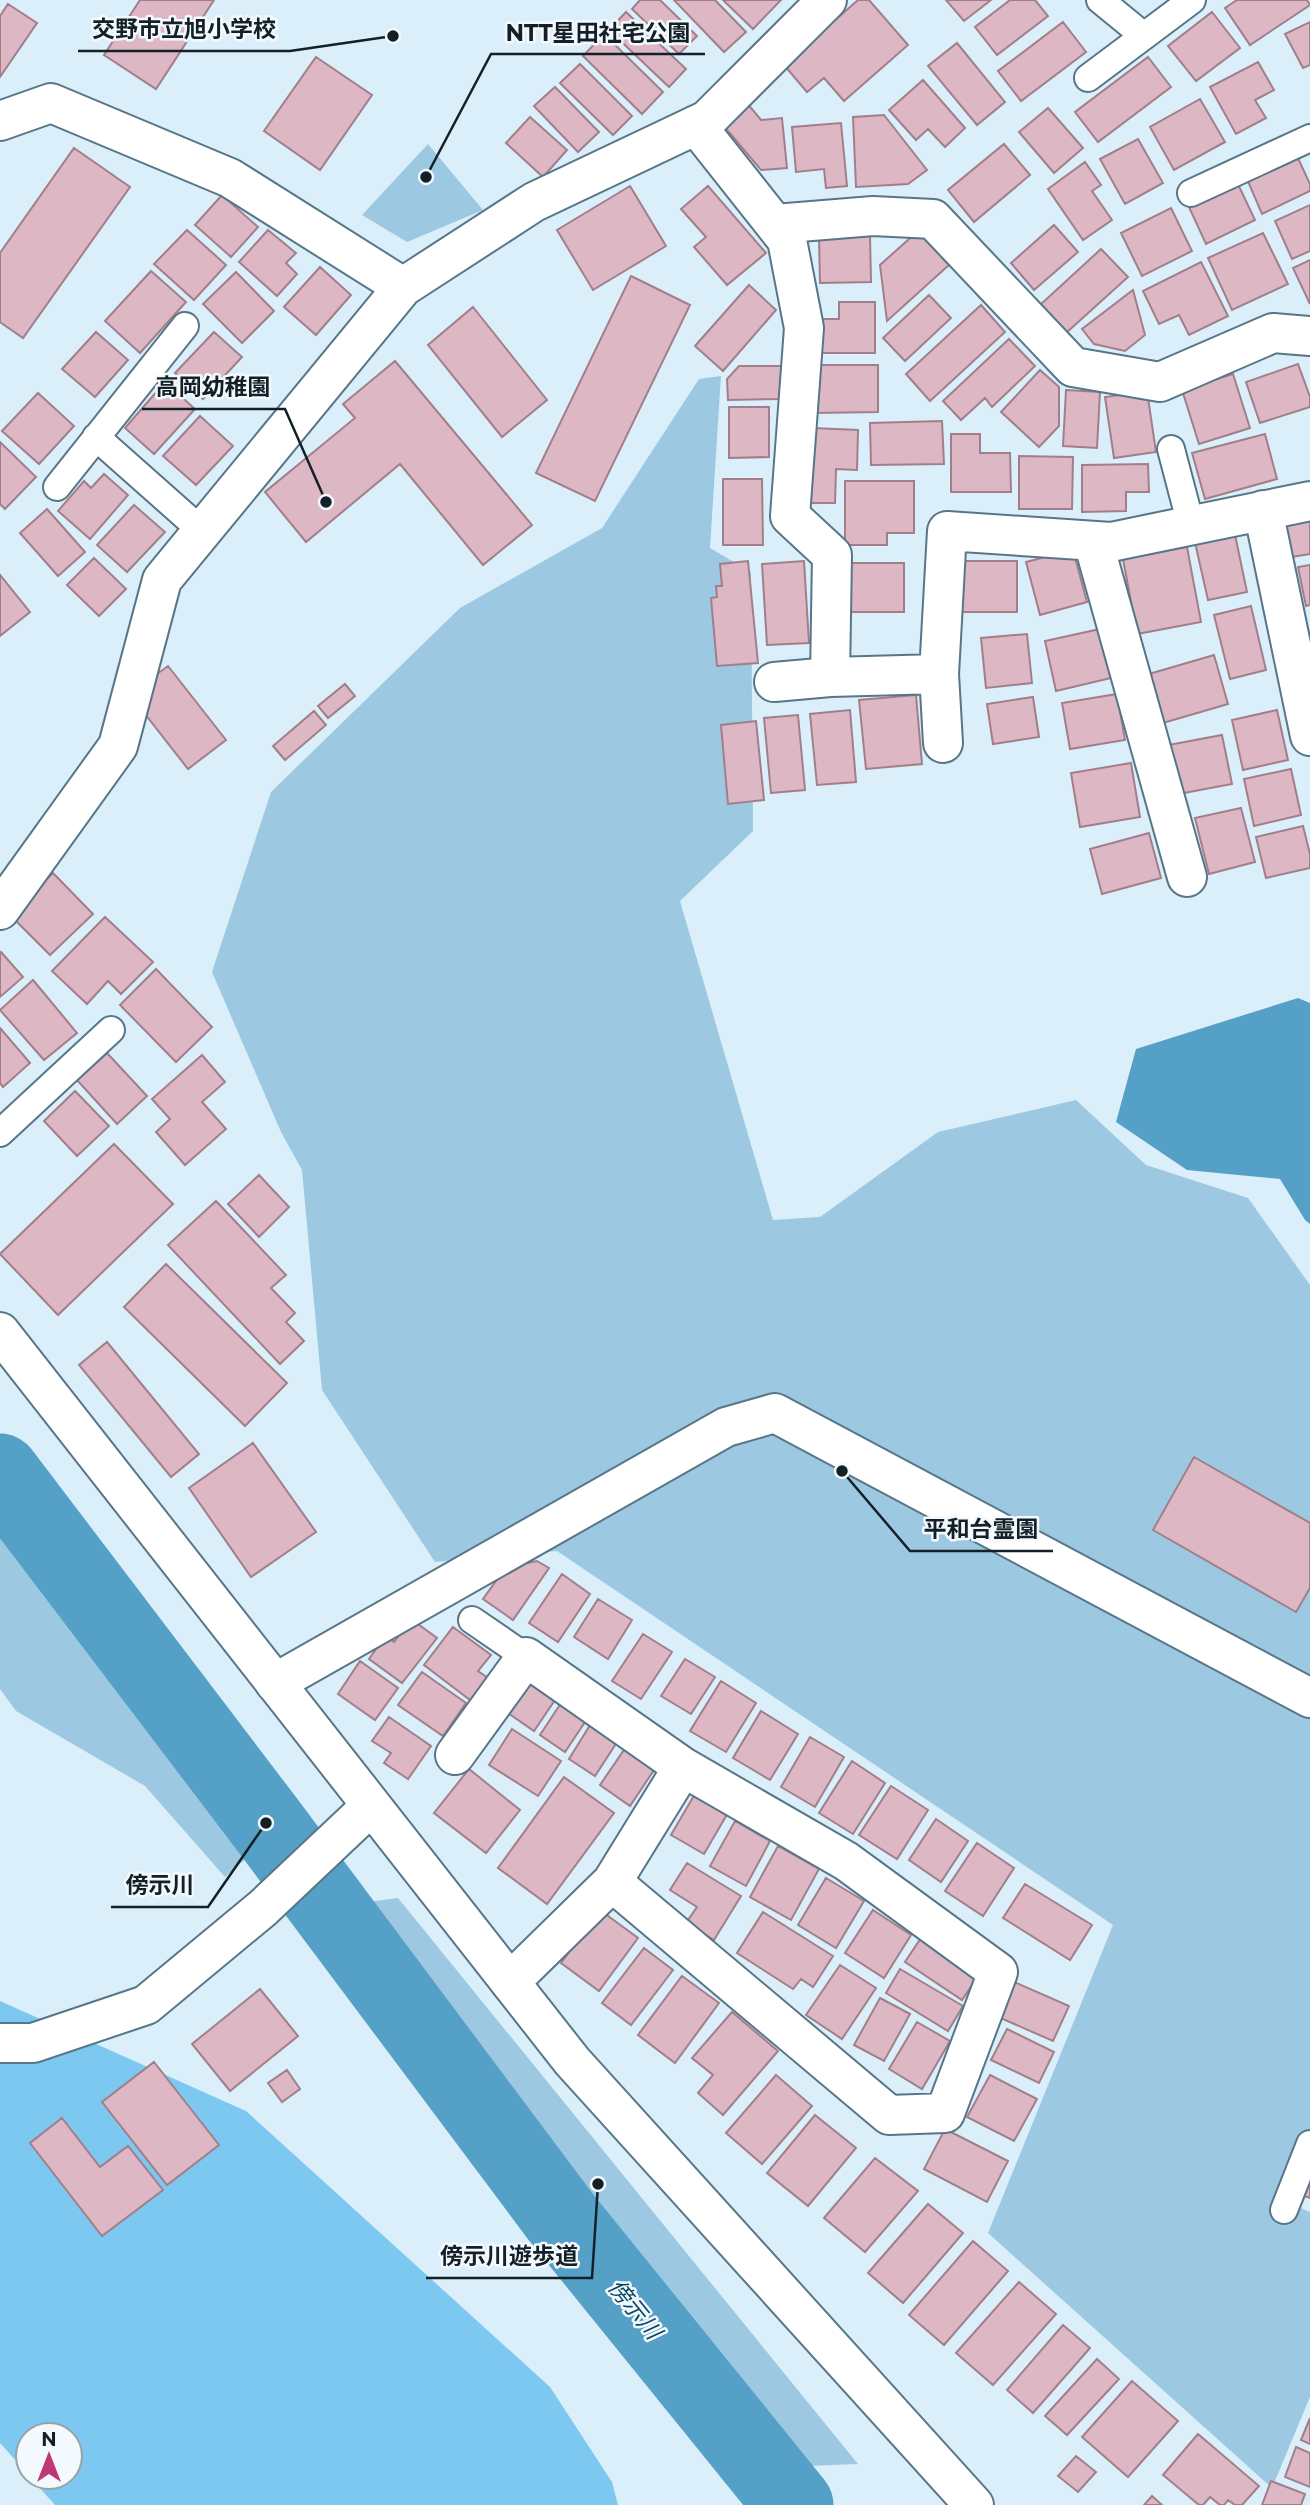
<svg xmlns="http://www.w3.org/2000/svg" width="1310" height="2505" font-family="Montserrat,'Noto Sans JP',sans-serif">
  <rect width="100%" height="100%" fill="#daeffa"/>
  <!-- green -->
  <path fill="#9cc9e1" d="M428 144 483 210 407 242 362 215Z
    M721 376 710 548 751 572 753 831 680 901 773 1220 820 1217 938 1132 1076 1100 1146 1165 1248 1198 1310 1285V2185L1301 2208 1310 2212V2397L1272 2488 988 2233 1113 1925 557 1551 435 1562 322 1390 302 1170 281 1132 212 972 271 792 460 608 602 528 699 379Z
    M0 1501 266 1841 225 1877 145 1786 16 1711 0 1689Z
    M398 1898 858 2464 780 2467 352 1904Z"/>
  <!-- forest -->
  <path fill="#7dc8f0" d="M0 2001 246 2111 550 2387 612 2482 618 2505H55L30 2477H70V2435H28V2474L0 2443Z"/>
  <!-- water -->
  <path fill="#55a0c7" d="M1298 998 1310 1003V1224L1305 1220 1280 1179 1187 1170 1116 1122 1136 1049Z"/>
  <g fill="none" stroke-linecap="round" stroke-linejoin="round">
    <!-- river -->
    <path stroke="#55a0c7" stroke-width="79" d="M0 1473 266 1823 560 2216 794 2505"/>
  </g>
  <!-- building -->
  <path fill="#ddb8c4" stroke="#a17f8a" stroke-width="2" d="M140 0H214L156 89 104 55Z
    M640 0H660L697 36 679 54 632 9Z
    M674 0H715L746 32 724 52Z
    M723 0H781L753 29Z
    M858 0H869L908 45 844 101 824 78 807 92 784 65Z
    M946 0H991L964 21Z
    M1010 0H1035L1048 16 997 55 975 27Z
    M1237 0H1307L1310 5 1250 45 1225 8Z
    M8 4 37 23 0 77V16Z
    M626 12 686 69 669 87 609 30Z
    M1212 12 1240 48 1196 81 1168 46Z
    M1063 22 1086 52 1021 101 998 71Z
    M1310 22V65L1303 68 1285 34Z
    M604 34 663 92 642 114 583 56Z
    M957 43 1005 102 977 125 928 66Z
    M316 57 372 95 320 170 264 131Z
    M1148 57 1171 87 1098 142 1075 112Z
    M1258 62 1274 90 1255 100 1266 118 1236 134 1210 87Z
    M580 64 632 116 613 135 560 83Z
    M923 80 965 128 945 147 928 129 916 140 889 110Z
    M555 87 599 132 578 152 534 106Z
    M742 97 761 120 782 118 787 168 761 170 717 118Z
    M1200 99 1225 142 1174 170 1150 127Z
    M1048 108 1083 148 1054 173 1019 132Z
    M884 115 927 170 908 184 856 187 853 117Z
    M530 117 567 150 543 177 506 143Z
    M841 123 847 186 826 188 824 169 796 172 792 127Z
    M1138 139 1163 183 1125 204 1100 159Z
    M1004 144 1030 175 974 222 948 190Z
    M74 148 130 187 23 338 0 322V253Z
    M1297 156 1310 184V191L1262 214 1247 179Z
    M1085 162 1101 185 1092 191 1112 220 1083 240 1048 189Z
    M1237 182 1255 220 1206 244 1188 205Z
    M630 186 666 246 593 290 557 230Z
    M708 186 766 253 727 285 694 247 706 237 681 209Z
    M222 195 258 227 231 257 195 225Z
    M1310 205V251L1292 259 1275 221Z
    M1171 208 1192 251 1142 276 1121 233Z
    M1054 225 1078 252 1034 290 1011 263Z
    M187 230 226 265 194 300 154 264Z
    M268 230 296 253 286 263 297 274 277 296 239 262Z
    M918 231 949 265 887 321 880 265Z
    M1263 233 1288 284 1232 310 1208 258Z
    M819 236H870L871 282 820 283Z
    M1101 249 1128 277 1066 333 1040 305Z
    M1310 260V304L1293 268Z
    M1201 262 1228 316 1189 335 1179 315 1159 324 1143 291Z
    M320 267 351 295 316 335 284 307Z
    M151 271 186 302 140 353 105 321Z
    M236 272 274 311 242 343 203 304Z
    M631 276 690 305 595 501 536 473Z
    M749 285 776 310 723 371 695 346Z
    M1133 290 1145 335 1125 351 1094 344 1082 329Z
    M929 295 951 318 905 361 883 338Z
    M839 302H875V353H821V319H839Z
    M981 305 1005 332 930 401 906 374Z
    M473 307 547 400 502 437 428 345Z
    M96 332 128 360 95 397 62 369Z
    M214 332 242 357 203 399 175 373Z
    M1009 339 1035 366 992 407 985 398 961 420 943 401Z
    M395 361 532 525 483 565 400 464 306 542 265 492 355 418 343 404Z
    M1298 364 1310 397V407L1260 423 1246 382Z
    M813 365H878V412L813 413Z
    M739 366H782V399L728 400 727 379Z
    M1040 370 1059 387V426L1039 447 1001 412Z
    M1233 374 1250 428 1199 444 1182 390Z
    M165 382 195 409 154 454 125 428Z
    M1066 390 1100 392 1097 448 1063 446Z
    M1147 391 1156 452 1114 458 1105 397Z
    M38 393 74 426 39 464 2 431Z
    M729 407H769V457L729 458Z
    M200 416 233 446 196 485 163 456Z
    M942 421 944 464 871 465 870 423Z
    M812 428 858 430 857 470 836 469 835 503H809Z
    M951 434H980V453H1010L1011 492H951Z
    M1265 434 1277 479 1205 499 1192 453Z
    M0 442 36 477 5 509 0 504Z
    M1019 456 1073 457 1072 509H1019Z
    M1148 464 1149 492H1126V511L1082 512V465Z
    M104 474 128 495 90 539 58 511 84 481 91 488Z
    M723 479H762L763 545H723Z
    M845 481H914V533H887V545H845Z
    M134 505 165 532 127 572 97 545Z
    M47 509 85 552 58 576 20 533Z
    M1310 517V554L1285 558 1279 522Z
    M1234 530 1247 592 1208 600 1194 538Z
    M1187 547 1201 622 1137 634 1123 559Z
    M1073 550 1087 602 1040 615 1026 562Z
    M94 558 126 589 99 616 67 585Z
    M748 561 758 663 717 666 711 598 717 597 716 586H722L720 564Z
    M804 561 809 643 767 645 762 564Z
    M956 561H1017V612H956Z
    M849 563H904V612H849Z
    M1310 565V605L1306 606 1298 567Z
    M0 575 30 612 0 636Z
    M1251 606 1266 670 1230 679 1214 615Z
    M1100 629 1111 678 1056 691 1045 641Z
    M1027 634 1032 683 986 688 981 638Z
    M1214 655 1228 704 1163 723 1149 674Z
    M168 666 226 740 188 769 145 714 150 679Z
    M345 684 355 696 328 718 318 706Z
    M1117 694 1125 740 1070 749 1062 703Z
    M916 695 922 764 866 769 859 700Z
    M1033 697 1039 737 993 744 987 704Z
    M850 710 856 782 817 785 810 714Z
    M1277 710 1288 760 1243 770 1232 720Z
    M314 711 326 725 285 760 273 746Z
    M798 715 805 790 771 793 764 718Z
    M756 721 764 800 728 804 721 725Z
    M1222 735 1232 784 1173 795 1163 746Z
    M1131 763 1140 817 1080 827 1071 773Z
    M1291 769 1301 815 1254 826 1244 779Z
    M1241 808 1255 862 1209 874 1195 818Z
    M1303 826 1310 854V868L1266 878 1256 837Z
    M1149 833 1161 878 1102 894 1090 849Z
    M53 873 93 914 50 955 10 915Z
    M105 917 153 962 121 994 108 981 87 1004 52 971Z
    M1 952 23 977 0 997V953Z
    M156 969 212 1027 176 1062 120 1005Z
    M33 980 77 1033 44 1060 0 1010Z
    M0 1028 30 1063 3 1087 0 1083Z
    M107 1053 147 1096 117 1124 77 1080Z
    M202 1055 225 1082 202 1102 226 1129 185 1165 156 1132 170 1119 152 1099Z
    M75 1091 109 1126 77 1156 44 1121Z
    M114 1144 173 1204 58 1315 0 1254Z
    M259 1175 289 1207 259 1237 228 1204Z
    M216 1201 286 1275 271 1288 295 1313 286 1322 304 1341 280 1364 168 1245Z
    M166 1264 287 1383 245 1426 124 1307Z
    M107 1342 199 1454 171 1477 79 1365Z
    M253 1443 316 1532 251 1577 189 1488Z
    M1194 1457 1310 1523V1588L1296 1612 1153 1530Z
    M537 1561 549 1568 513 1620 483 1599 506 1567Z
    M562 1574 590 1594 558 1642 529 1623Z
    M598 1599 632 1620 608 1659 574 1637Z
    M411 1619 437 1638 402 1683 369 1659 386 1635 394 1642Z
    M453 1627 491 1655 478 1671 491 1680 474 1703 424 1665Z
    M643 1634 672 1652 641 1699 612 1681Z
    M685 1659 715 1677 691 1714 661 1696Z
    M360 1661 398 1688 375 1720 338 1694Z
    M422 1672 466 1703 443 1736 398 1705Z
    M531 1679 557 1697 534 1731 508 1713Z
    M721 1681 756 1703 726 1752 690 1731Z
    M561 1703 587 1719 565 1752 540 1735Z
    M761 1711 798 1734 770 1780 733 1758Z
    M389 1717 431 1746 408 1779 384 1763 391 1753 372 1741Z
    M592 1722 619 1739 595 1776 569 1759Z
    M512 1729 561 1761 538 1796 489 1765Z
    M810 1737 844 1757 815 1807 781 1787Z
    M626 1747 656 1767 630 1806 600 1785Z
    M852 1761 885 1783 853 1834 819 1813Z
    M469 1769 520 1810 486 1853 434 1813Z
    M564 1777 614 1813 547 1904 498 1868Z
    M891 1786 928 1810 897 1859 859 1835Z
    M696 1792 729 1811 704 1854 671 1835Z
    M936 1819 968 1841 941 1882 909 1860Z
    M735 1821 770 1841 746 1886 710 1866Z
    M977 1843 1014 1868 983 1916 945 1891Z
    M778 1846 819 1869 791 1920 750 1897Z
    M687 1863 741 1896 714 1940 686 1923 697 1907 670 1890Z
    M826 1878 864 1901 836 1948 798 1925Z
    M1025 1884 1092 1925 1070 1960 1003 1918Z
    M600 1910 638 1938 599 1991 561 1963Z
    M873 1910 911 1935 884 1978 845 1953Z
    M763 1912 833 1956 813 1987 801 1979 793 1989 737 1953Z
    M923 1935 980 1973 962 2000 905 1962Z
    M644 1948 673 1970 631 2025 602 2003Z
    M840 1965 876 1988 842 2039 806 2015Z
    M900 1969 963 2006 948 2031 886 1993Z
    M682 1976 719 2003 675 2063 638 2035Z
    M1012 1981 1069 2006 1053 2041 996 2016Z
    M260 1989 298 2036 230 2091 192 2044Z
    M880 1998 910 2014 884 2061 854 2045Z
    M732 2012 778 2051 723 2115 698 2093 713 2075 692 2058Z
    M917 2022 950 2041 922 2089 889 2069Z
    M1007 2029 1054 2052 1039 2083 991 2060Z
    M154 2062 219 2145 167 2185 102 2102Z
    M287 2070 300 2089 282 2102 268 2083Z
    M776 2075 812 2106 762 2164 726 2133Z
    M990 2075 1037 2099 1014 2141 967 2117Z
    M815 2115 856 2148 808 2206 767 2173Z
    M62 2118 100 2167 128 2146 163 2190 102 2236 30 2143Z
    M945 2129 1008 2161 987 2202 924 2169Z
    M875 2158 918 2191 865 2252 824 2218Z
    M1310 2162V2198L1298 2194Z
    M928 2204 963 2233 903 2303 868 2273Z
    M973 2241 1008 2271 944 2345 909 2315Z
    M1019 2282 1056 2314 993 2385 956 2353Z
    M1063 2325 1090 2348 1033 2413 1007 2390Z
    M1097 2359 1119 2379 1067 2435 1045 2416Z
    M1132 2381 1178 2421 1128 2477 1082 2437Z
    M1310 2418V2444L1301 2440Z
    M1198 2434 1259 2486 1242 2505H1235L1228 2500 1224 2505H1220L1210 2497 1203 2505H1199L1163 2475Z
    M1296 2447 1310 2453V2487L1285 2477Z
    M1076 2456 1096 2472 1078 2492 1058 2476Z
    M1271 2481 1305 2494 1301 2505H1262Z
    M1152 2496 1162 2505H1144Z"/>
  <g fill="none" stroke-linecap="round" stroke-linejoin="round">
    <!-- service casing -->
    <g stroke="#577687" stroke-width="30">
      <path id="service" d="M1100 0 1144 36
        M1088 78 1192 0
        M1191 193 1310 138
        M96 437 202 531
        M1171 449 1191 525
        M57 487 185 326
        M0 1133 111 1030
        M472 1620 526 1657
        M1284 2210 1310 2144"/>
    </g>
    <!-- minor casing -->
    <g stroke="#577687" stroke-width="42">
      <path id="minor" d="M0 121 51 103 230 178 403 287
        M696 125 787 240 804 328 790 516 832 555 830 677
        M775 224 873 216 933 219 1073 367 1160 382 1273 333 1310 336
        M1263 510 1310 736
        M1093 541 1187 877
        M774 682 830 677 939 674
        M943 743 939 674 947 531 1111 542 1310 501
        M0 910 118 746 162 580 403 287 534 202 707 120 827 0
        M275 1683 726 1427 775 1413 1310 1698
        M455 1755 526 1657 683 1767 612 1882 510 1982
        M612 1882 889 2115 945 2113 998 1972 846 1861 683 1767"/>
    </g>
    <!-- tertiary casing -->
    <g stroke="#577687" stroke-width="42">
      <path id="tertiary" d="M0 1332 572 2061 974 2505
        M0 2043H33L146 2005 263 1908 371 1806"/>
    </g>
    <!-- service -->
    <use href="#service" stroke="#fff" stroke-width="26"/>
    <!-- minor -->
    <use href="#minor" stroke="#fff" stroke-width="38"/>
    <!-- tertiary -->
    <use href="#tertiary" stroke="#fff" stroke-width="38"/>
  </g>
  <g text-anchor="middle" stroke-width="5" stroke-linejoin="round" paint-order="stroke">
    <!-- water labels -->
    <g font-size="23" font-style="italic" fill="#084863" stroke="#f3f9fd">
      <text transform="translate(635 2309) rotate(51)" y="8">傍示川</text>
    </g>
  </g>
  <!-- callouts -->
  <path fill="none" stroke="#132027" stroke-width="2.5" d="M393 36L290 51H78M426 177L491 54H705M326 502L285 409H142M842 1471L910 1551H1053M266 1823L208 1907H111M598 2184L592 2278H426"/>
  <g fill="#132027" stroke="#f3f9fd" stroke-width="2.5">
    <circle cx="393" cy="36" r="7"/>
    <circle cx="426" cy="177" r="7"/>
    <circle cx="326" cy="502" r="7"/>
    <circle cx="842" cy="1471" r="7"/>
    <circle cx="266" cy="1823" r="7"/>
    <circle cx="598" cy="2184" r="7"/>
  </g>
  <g font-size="23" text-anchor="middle" font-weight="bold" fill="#132027" stroke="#f3f9fd" stroke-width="5" stroke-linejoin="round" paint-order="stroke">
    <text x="184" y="37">交野市立旭小学校</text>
    <text x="598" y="41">NTT星田社宅公園</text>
    <text x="213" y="395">高岡幼稚園</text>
    <text x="981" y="1537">平和台霊園</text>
    <text x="160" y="1893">傍示川</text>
    <text x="509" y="2264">傍示川遊歩道</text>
  </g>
  <!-- north arrow -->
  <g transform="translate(49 2456)"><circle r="33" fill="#f3f9fd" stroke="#99a2a7" stroke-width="2"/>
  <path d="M0-5L12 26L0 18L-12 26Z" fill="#bf3774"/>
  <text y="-10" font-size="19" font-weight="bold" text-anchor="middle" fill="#132027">N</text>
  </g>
</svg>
